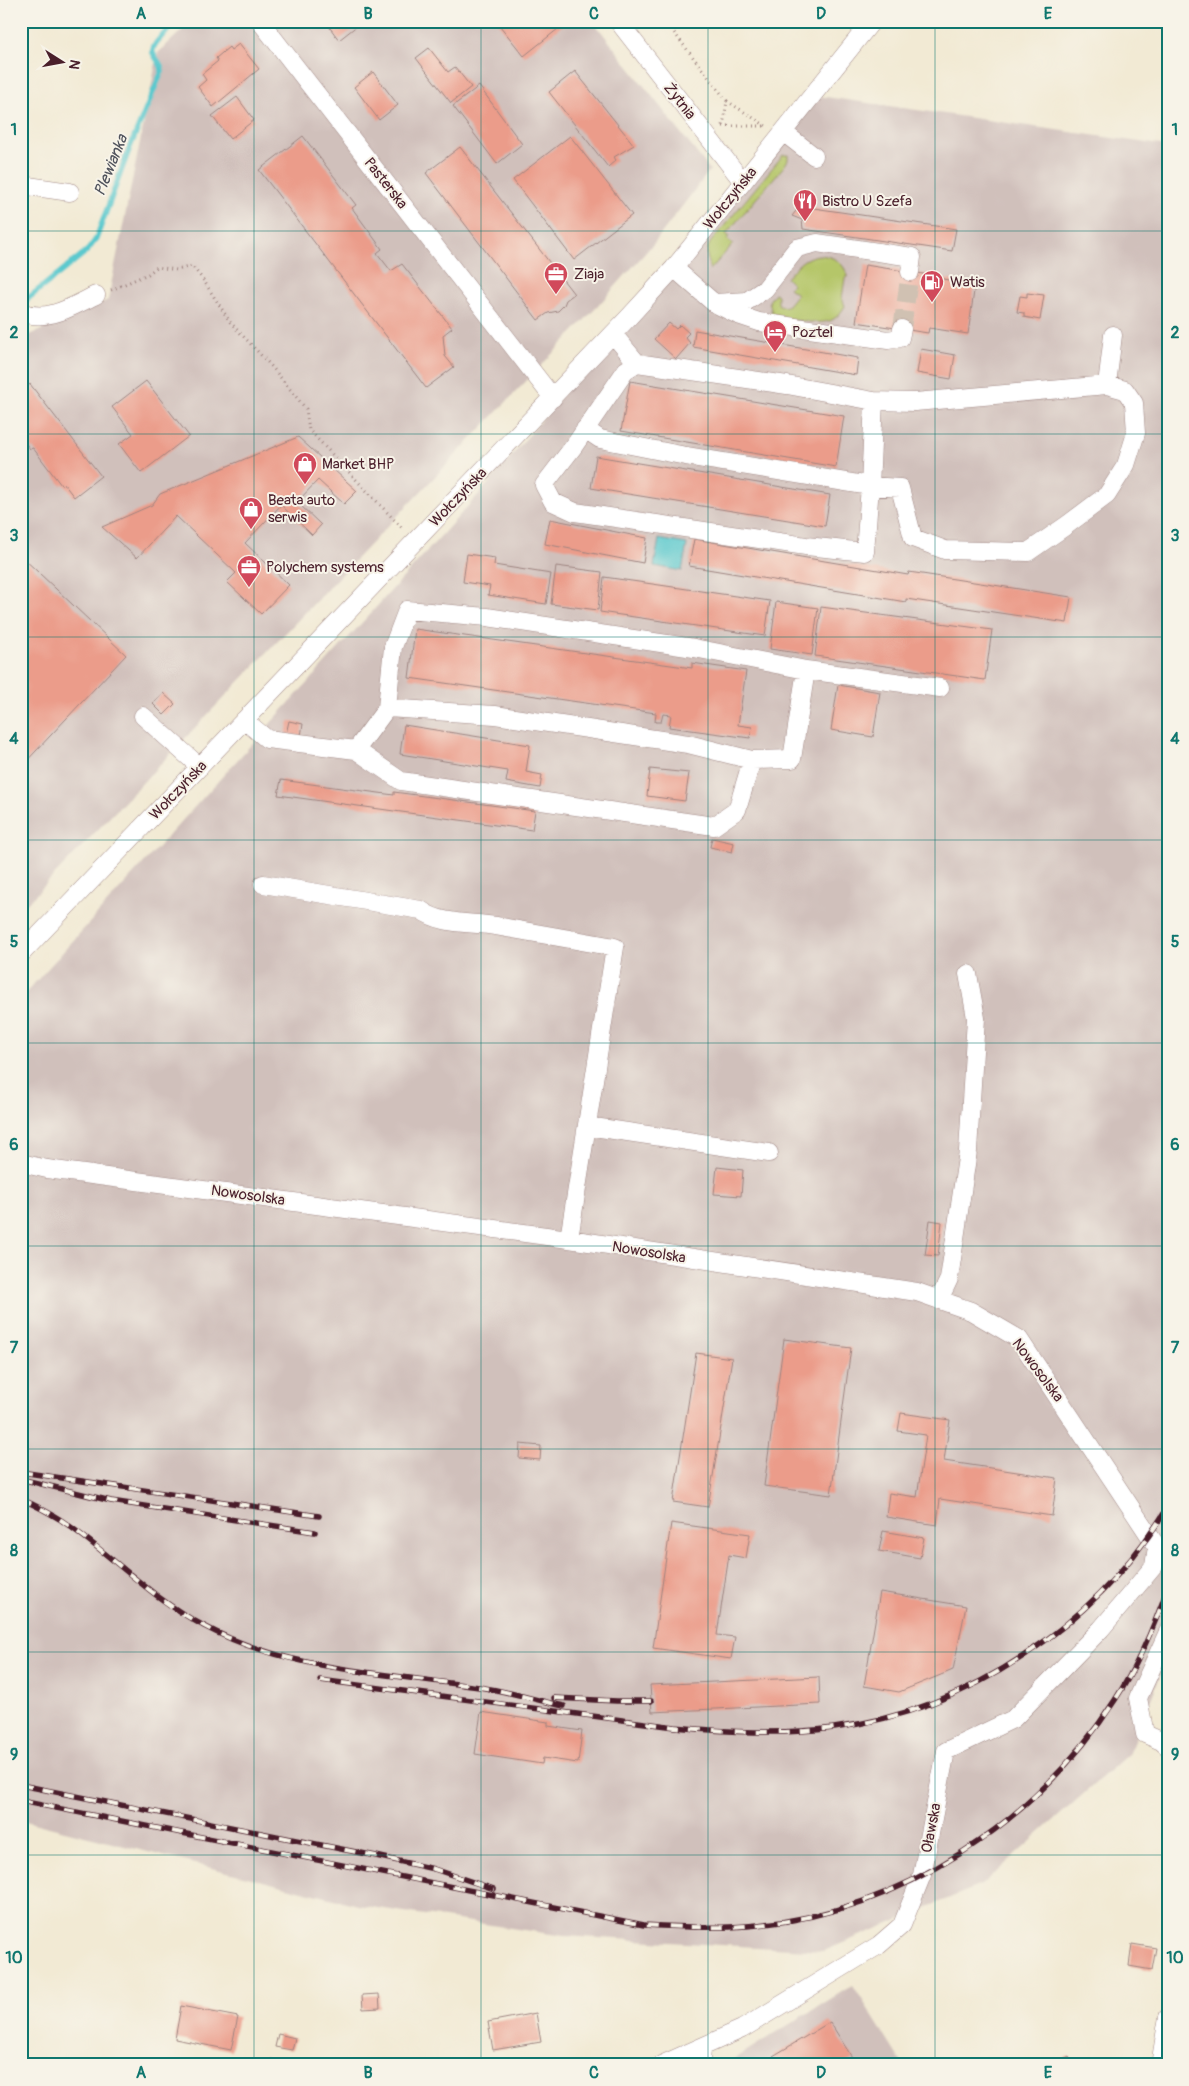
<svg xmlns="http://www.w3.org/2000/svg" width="1189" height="2086" font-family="Pangolin,sans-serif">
  <rect width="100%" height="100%" fill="#f7f3e8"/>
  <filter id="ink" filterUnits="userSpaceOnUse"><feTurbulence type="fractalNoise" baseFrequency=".02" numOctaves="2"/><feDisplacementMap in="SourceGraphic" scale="10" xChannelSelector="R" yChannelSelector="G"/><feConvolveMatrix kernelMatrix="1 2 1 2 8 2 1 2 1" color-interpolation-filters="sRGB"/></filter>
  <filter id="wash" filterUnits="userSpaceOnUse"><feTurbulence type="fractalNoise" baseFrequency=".0096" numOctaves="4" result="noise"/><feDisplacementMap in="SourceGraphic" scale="20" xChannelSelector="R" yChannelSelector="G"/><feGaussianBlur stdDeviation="1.12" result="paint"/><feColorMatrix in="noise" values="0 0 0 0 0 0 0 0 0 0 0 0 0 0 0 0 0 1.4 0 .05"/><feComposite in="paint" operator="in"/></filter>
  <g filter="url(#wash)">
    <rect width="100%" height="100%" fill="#f2ead4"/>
    <!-- industrial -->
    <path fill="#d0c0bb" d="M192 21H593L710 170 654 243 597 307 21 910V339L108 300 158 53Z
      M812 95 1168 146V1657L1129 1753 983 1884 824 1951 564 1936 358 1905 21 1820V998L489 483Z
      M853 1985 903 2065H724Z"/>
    <!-- green -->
    <path fill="#b5c669" stroke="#80724a" d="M783 155H788V160L785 165 726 234 729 236 727 239 733 244 710 270C707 261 706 251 710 243Z
      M819 255C834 256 843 262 848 276L845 278 842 298 845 306C842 311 838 317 832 320 821 326 783 319 772 314L769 301 775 293 778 295V304L784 307 788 305 797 294 789 288 792 284 786 278C797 266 803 257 819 255Z"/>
    <!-- water -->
    <path fill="#5bc9ce" stroke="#52747c" d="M659 539 687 544 682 571 654 566Z"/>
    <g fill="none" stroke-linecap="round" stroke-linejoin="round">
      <!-- stream -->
      <path stroke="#5bc9ce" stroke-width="5.5" d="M26 300 88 250 96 239 130 147 162 71C162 63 156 60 153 53 150 44 171 28 178 21"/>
    </g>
    <g id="blocks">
      <!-- building -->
      <path fill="#eb9c8a" d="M325 21H363L339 40Z
        M496 21H568L524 56Z
        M239 44 259 69 213 107 198 87 206 80 202 74 218 61 216 58 229 47 231 50Z
        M429 48 448 72 455 67 471 87 451 103 416 58Z
        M575 71 634 145 614 157 616 160 608 167 549 92Z
        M373 72 398 105 379 120 354 87Z
        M479 86 522 144 497 164 453 106Z
        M237 97 254 120 230 139 212 116Z
        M303 136 356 205 352 208 382 249 377 253 391 271 402 264 452 328 443 335 445 356 454 367 426 388 259 170Z
        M570 136 632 215 574 260 513 180Z
        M460 147 574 294 566 300 564 305 558 311 548 313 538 320 426 173Z
        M800 206 956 229 952 251 803 229 802 220 792 216Z
        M865 265 936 276V278L975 284 968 334 929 328 928 333 856 322Z
        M1027 293 1044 295 1040 320 1024 317V313L1017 312 1020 296 1027 297Z
        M669 323 676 329 680 325 689 333 685 337 690 343 676 359 654 339Z
        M695 330 858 358 856 375 693 347Z
        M921 349 955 355 951 379 917 373Z
        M146 381 189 436 141 473 119 444 133 434 112 407Z
        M630 381 844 416 836 467 621 431Z
        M30 384 101 476 74 497 64 484 61 485 33 448 30 449 21 437V391Z
        M298 437 357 491 344 504 318 480 297 502 321 525 312 535 281 505 245 543 289 585 261 614 227 582 236 573 176 516 137 558 102 527 152 505 160 494Z
        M596 456 830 495 825 526 591 488Z
        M550 519 647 538 643 563 545 544Z
        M694 539 908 575 909 572 1071 597 1067 623 906 599V602L689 566Z
        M467 554 495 558 494 565 551 574 546 604 488 595 490 586 463 582Z
        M21 556 126 655 21 767Z
        M556 566 602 572 598 610 551 604Z
        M604 577 770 601 765 636 600 612Z
        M776 602 818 608 812 655 770 649Z
        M821 607 992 630 985 680 815 656Z
        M415 629 692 668V663L746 671 738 725 752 727 750 738 669 727 671 715 663 714 661 722H655L656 713 409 678Z
        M838 685 880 692 873 737 831 730Z
        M163 693 175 704 164 715 153 704Z
        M289 721 303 724 301 736 286 734Z
        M404 725 530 745 526 772 542 775 540 788 506 782 508 771 400 754Z
        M650 769 689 773 685 801 647 796Z
        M281 780 394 795V792L535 811 532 830 278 795Z
        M712 838 734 843 732 852 710 847Z
        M717 1167 743 1170 741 1196 714 1194Z
        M930 1220 942 1222 938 1256 925 1255Z
        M784 1339 851 1348 831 1495 764 1486Z
        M696 1353 732 1358 708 1507 673 1502Z
        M901 1413 950 1420 944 1461 1057 1478 1052 1516 940 1499 937 1525 886 1517 889 1493 917 1497 926 1435 898 1431Z
        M520 1444 541 1446 540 1460 519 1458Z
        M671 1523 750 1534 746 1558 729 1555 717 1635 735 1637 731 1659 653 1648Z
        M883 1531 924 1538 920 1558 879 1551Z
        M880 1592 966 1606 953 1670 899 1692 864 1686Z
        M819 1677 820 1704 652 1712 650 1685Z
        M481 1712 548 1722V1726L582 1731 578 1763 543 1758 542 1764 475 1754Z
        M1132 1944 1156 1948 1152 1970 1129 1966Z
        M379 1994 380 2008 363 2009 362 1995Z
        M181 2006 238 2017 231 2050 175 2039Z
        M536 2013 541 2042 493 2050 488 2022Z
        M830 2022 853 2059 843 2065H778L773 2056Z
        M278 2034 295 2038 292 2050 275 2047Z
        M1069 2056 1075 2065H1064L1061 2061Z
        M271 2059 289 2063 288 2065H270Z"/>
    </g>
  </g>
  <g filter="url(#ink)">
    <use href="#blocks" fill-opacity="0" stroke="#9e8480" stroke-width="1"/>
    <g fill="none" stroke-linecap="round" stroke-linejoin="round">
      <!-- minor-tunnel -->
      <path stroke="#d0c1b2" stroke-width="18" stroke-dasharray="18 9" stroke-linecap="butt" d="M902 329 910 272"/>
      <!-- minor casing -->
      <g stroke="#9e8480" stroke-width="19">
        <path id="minor" d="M260 21 553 398
          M618 21 743 182
          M783 132 814 156
          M21 185 70 192
          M674 268 714 303 738 315 759 322 888 340 900 338 902 329
          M715 303 747 301 765 289 797 248 817 243 912 257 910 272
          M21 312C48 323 72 306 96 295
          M613 334 637 363
          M1107 385 1113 335
          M585 429 600 439 686 456 870 486 865 552 806 546 575 512 553 502 544 485 574 446 626 370 637 363 787 385 874 401 915 402 1107 385 1125 390 1134 403 1136 433 1126 465 1107 495 1067 525 1028 552 945 550 913 538 900 488 870 486 874 401
          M387 708 495 715 688 744 752 760
          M143 716 200 767
          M244 720 267 739 356 750 401 781 714 826 737 810 752 760 792 759 806 670
          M356 750 387 708 393 647 407 610 487 617 694 648 806 670 940 688
          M263 884 421 910C441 925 471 922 496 926 536 933 575 940 615 947L569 1239
          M21 954 629 317 674 268 872 21
          M587 1126 769 1153
          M21 1163 47 1169 569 1239 917 1292 971 1311 1019 1339 1157 1547
          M939 1300 949 1279 968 1151 976 1018 968 974
          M1168 1632 1138 1698 1145 1734 1161 1741 1168 1747
          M661 2065 742 2029 879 1945 902 1925 922 1875 946 1751 1013 1719 1101 1629 1154 1566 1157 1547
          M701 2065 702 2047
          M1160 2065 1168 2017"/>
      </g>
      <!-- path -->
      <path stroke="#9e8480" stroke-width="3" stroke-dasharray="1 4" stroke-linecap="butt" d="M665 21 727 101 723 126
        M727 101 766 126
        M723 126H764
        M111 290 148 274 157 267 177 270 192 266 204 281 230 322 272 367 306 409 309 430 403 529"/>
      <!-- minor -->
      <use href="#minor" stroke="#fff" stroke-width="18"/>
      <!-- rail casing -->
      <g stroke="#4a1f2b" stroke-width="5.5">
        <path id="rail" d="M21 1472 319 1516
          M21 1479 111 1501 315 1532
          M21 1499C35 1505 48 1512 61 1520 111 1554 149 1597 204 1626 288 1671 386 1673 479 1687 507 1691 536 1700 564 1706
          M320 1680 675 1727C728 1732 781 1735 834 1728 971 1710 1096 1624 1168 1507
          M554 1698 617 1701H651
          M21 1785 376 1856 434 1869 494 1889
          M21 1801 644 1925C682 1927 720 1929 758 1925 903 1910 1037 1822 1115 1700 1138 1665 1154 1627 1168 1587"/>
      </g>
      <!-- rail -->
      <use href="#rail" stroke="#f7f3e8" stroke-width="4" stroke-dasharray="11" stroke-linecap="butt"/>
    </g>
  </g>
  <!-- grid -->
  <path fill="none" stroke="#0f766e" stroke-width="1" stroke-opacity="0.55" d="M254 21V2065M481 21V2065M708 21V2065M935 21V2065M21 231H1168M21 434H1168M21 637H1168M21 840H1168M21 1043H1168M21 1246H1168M21 1449H1168M21 1652H1168M21 1855H1168"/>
  <!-- icons -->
  <defs>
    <g id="restaurant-pin" transform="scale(1.25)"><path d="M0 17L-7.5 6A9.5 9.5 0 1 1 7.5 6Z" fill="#d1495b" stroke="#f7f3e8"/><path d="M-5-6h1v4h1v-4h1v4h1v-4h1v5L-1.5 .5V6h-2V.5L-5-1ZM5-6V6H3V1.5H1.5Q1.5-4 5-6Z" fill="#fff"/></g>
    <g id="office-pin" transform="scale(1.25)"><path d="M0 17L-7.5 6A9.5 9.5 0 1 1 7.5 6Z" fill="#d1495b" stroke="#f7f3e8"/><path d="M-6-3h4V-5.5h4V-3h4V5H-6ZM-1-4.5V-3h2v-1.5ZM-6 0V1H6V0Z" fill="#fff"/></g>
    <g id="fuel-pin" transform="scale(1.25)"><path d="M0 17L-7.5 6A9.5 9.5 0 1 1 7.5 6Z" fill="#d1495b" stroke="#f7f3e8"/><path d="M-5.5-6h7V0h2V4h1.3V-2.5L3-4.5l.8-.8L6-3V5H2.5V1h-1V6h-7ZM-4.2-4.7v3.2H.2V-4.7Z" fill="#fff"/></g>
    <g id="hotel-pin" transform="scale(1.25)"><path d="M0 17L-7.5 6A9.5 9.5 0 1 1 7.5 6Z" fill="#d1495b" stroke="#f7f3e8"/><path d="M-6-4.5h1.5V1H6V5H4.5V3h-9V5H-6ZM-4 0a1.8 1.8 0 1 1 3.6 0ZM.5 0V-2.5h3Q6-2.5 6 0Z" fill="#fff"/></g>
    <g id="shop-pin" transform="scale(1.25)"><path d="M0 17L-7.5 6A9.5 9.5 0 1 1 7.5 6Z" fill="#d1495b" stroke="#f7f3e8"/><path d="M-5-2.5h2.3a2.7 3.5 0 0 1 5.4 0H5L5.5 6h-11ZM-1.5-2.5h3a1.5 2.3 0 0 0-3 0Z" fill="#fff"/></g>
  </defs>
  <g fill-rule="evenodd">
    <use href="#restaurant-pin" x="805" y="201"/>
    <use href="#office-pin" x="556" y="274"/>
    <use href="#fuel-pin" x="932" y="282"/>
    <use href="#hotel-pin" x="775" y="332"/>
    <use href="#shop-pin" x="305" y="464"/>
    <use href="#shop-pin" x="251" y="509"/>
    <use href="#office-pin" x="249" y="567"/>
  </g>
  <g text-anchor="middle" stroke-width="4" stroke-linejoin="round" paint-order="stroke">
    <!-- street labels -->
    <g font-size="15" fill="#4a1f2b" stroke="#f7f3e8">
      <text transform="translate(680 101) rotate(52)" y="5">Żytnia</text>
      <text transform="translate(386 183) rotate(52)" y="5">Pasterska</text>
      <text transform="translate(730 198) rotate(-51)" y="5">Wołczyńska</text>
      <text transform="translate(458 497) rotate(-46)" y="5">Wołczyńska</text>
      <text transform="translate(178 790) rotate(-46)" y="5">Wołczyńska</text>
      <text transform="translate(248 1195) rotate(8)" y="5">Nowosolska</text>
      <text transform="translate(649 1252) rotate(9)" y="5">Nowosolska</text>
      <text transform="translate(1038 1370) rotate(53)" y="5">Nowosolska</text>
      <text transform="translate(931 1828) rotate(-79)" y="5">Oławska</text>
    </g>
    <!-- poi labels -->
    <g font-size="15" fill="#4a1f2b" stroke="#f7f3e8" text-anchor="start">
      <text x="822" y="206">Bistro U Szefa</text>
      <text x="574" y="279">Ziaja</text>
      <text x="950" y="287">Watis</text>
      <text x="792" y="337">Poztel</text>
      <text x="322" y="469">Market BHP</text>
      <text x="268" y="505">Beata auto<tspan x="268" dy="17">serwis</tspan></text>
      <text x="266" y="572">Polychem systems</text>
    </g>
    <!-- water labels -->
    <g font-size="16" font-style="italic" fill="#4f525c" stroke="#f7f3e8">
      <text transform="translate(110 165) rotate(-68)" y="6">Plewianka</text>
    </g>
  </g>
  <!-- margin -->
  <rect width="1189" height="2086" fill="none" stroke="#f7f3e8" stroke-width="55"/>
  <!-- north arrow -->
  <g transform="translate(62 62) rotate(101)" stroke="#f7f3e8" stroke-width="4" paint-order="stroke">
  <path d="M0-4L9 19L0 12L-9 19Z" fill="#4a1f2b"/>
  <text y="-8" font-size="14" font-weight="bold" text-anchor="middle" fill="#4a1f2b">N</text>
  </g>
  <rect x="28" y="28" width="1134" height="2030" fill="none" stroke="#0f766e" stroke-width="2"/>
  <g font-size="16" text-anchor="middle" font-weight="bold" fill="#0f766e">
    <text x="141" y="19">A</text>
    <text x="368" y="19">B</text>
    <text x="594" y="19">C</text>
    <text x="821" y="19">D</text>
    <text x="1048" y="19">E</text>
    <text x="14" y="135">1</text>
    <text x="1175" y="135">1</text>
    <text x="14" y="338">2</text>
    <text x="1175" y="338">2</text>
    <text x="14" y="541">3</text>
    <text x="1175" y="541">3</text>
    <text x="14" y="744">4</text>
    <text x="1175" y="744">4</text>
    <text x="14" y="947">5</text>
    <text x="1175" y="947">5</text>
    <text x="14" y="1150">6</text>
    <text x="1175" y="1150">6</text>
    <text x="14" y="1353">7</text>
    <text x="1175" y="1353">7</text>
    <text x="14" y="1556">8</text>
    <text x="1175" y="1556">8</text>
    <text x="14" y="1760">9</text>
    <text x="1175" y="1760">9</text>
    <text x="14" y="1963">10</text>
    <text x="1175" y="1963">10</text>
    <text x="141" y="2078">A</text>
    <text x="368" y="2078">B</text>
    <text x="594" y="2078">C</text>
    <text x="821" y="2078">D</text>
    <text x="1048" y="2078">E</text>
  </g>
</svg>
